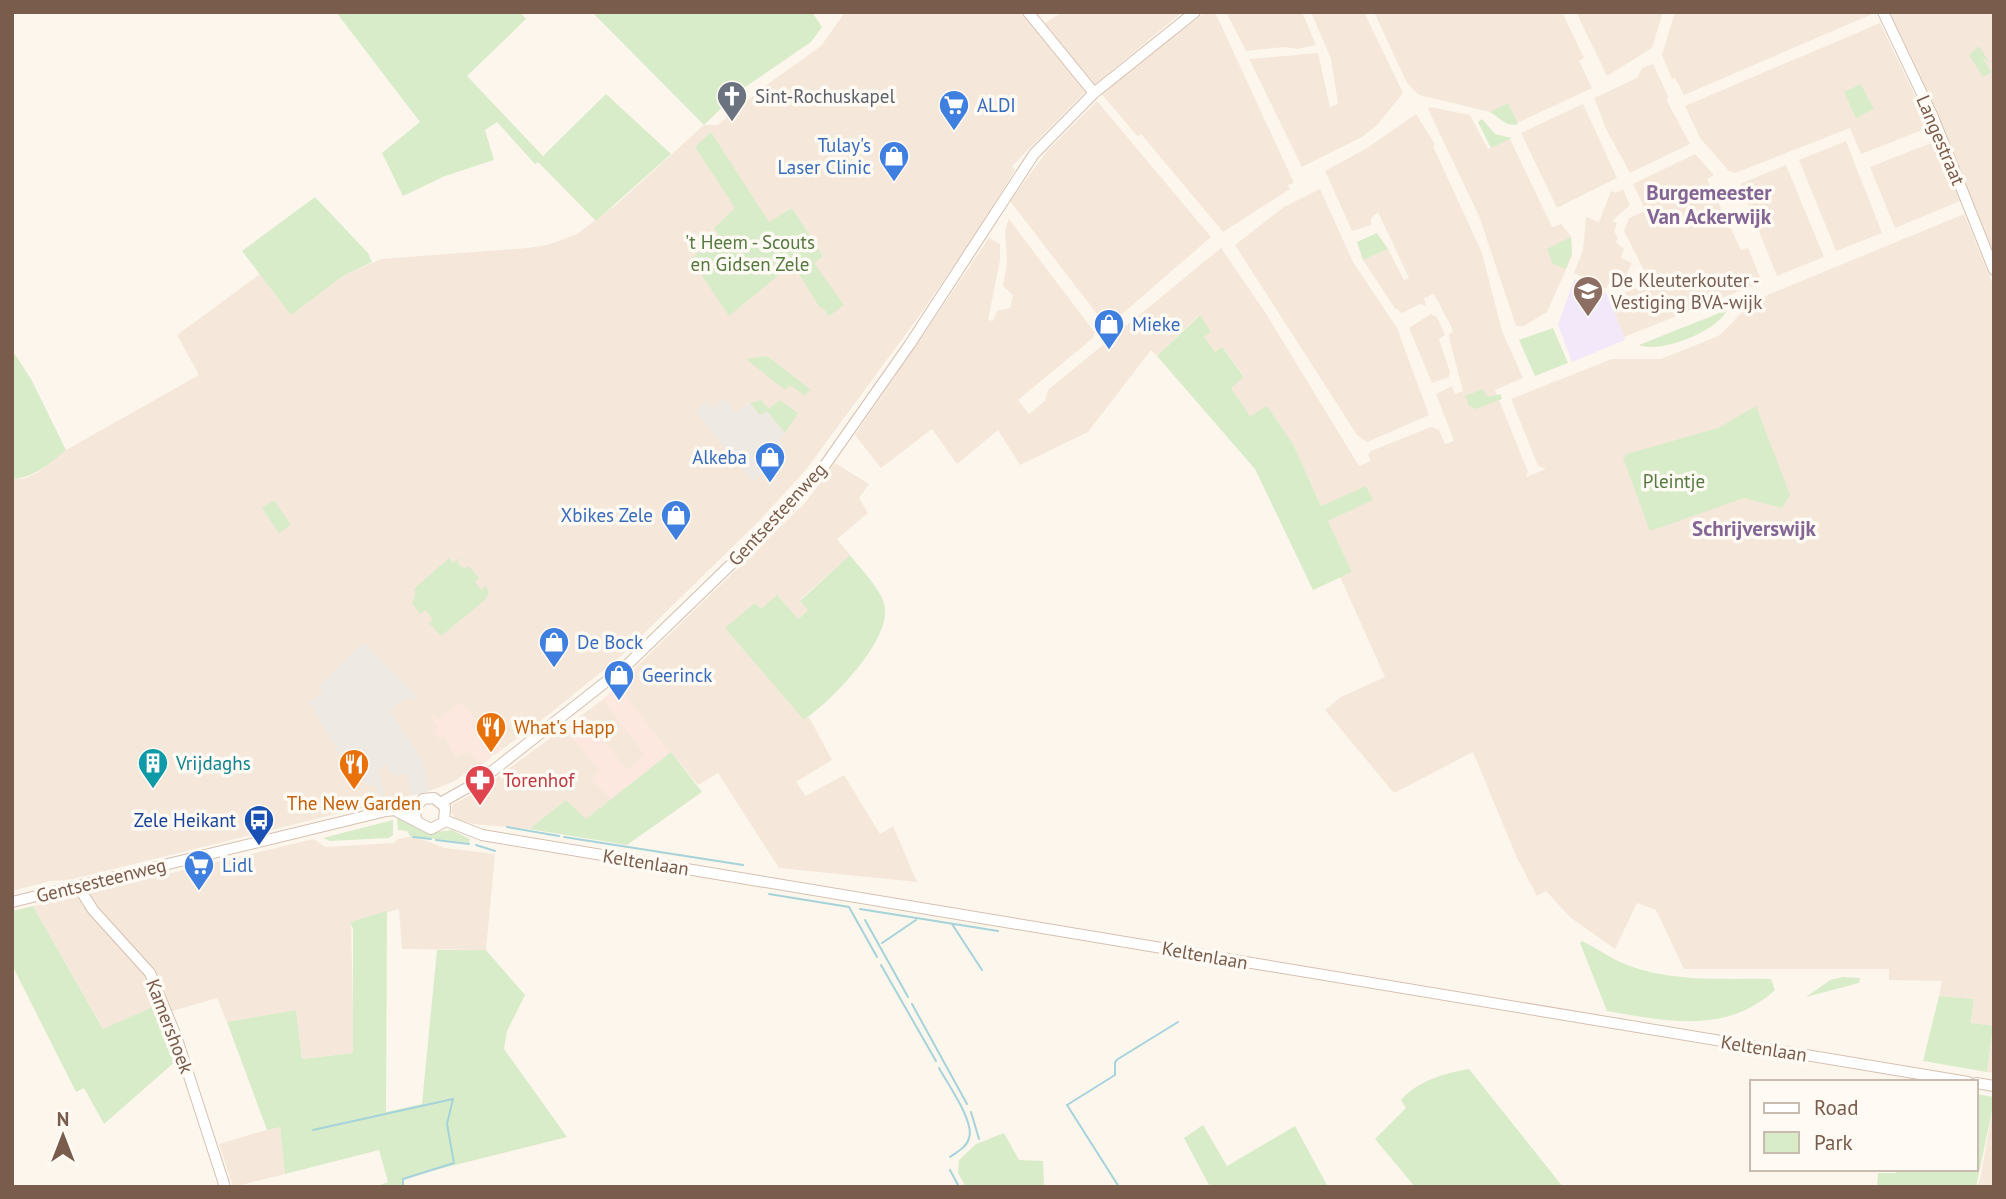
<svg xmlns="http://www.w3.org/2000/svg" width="2006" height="1199" font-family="'PT Sans',sans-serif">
  <rect width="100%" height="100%" fill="#fdf6ec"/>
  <!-- residential -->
  <path fill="#f5e8da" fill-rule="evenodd" d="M845 12H1024L1086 91 1012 166 1015 170 981 226 922 312 805 471 758 522 621 656 527 732 453 782 429 791 69 880 50 881 12 891V479L26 478 38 472 66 450 199 375 177 335 260 274 291 314 343 276 381 259 527 248 547 245 577 234 617 204 704 125H718L761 89 821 46ZM695 147 769 223 792 208 823 256 780 274 691 259 719 234 714 228 736 208Z
    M1063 12H1179L1180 14 1094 85 1043 24Z
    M1206 12H1215L1294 183 1288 185 1290 189 1223 232 1141 134 1138 136 1133 131 1100 92Z
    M1226 12H1302L1316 45 1297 49 1285 47 1246 51Z
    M1311 12H1364L1403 93 1378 124 1362 137 1302 167 1249 59 1318 53 1330 107 1338 104 1331 59Z
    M1374 12H1562L1584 58 1579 61 1592 88 1517 123 1508 103 1490 112 1419 95 1407 83Z
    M1576 12H1663L1652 48 1607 76Z
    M1675 12H1877L1684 95 1675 78 1672 79 1662 55Z
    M1894 12H1994V254L1943 127 1890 16Z
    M1880 23 1930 127 1861 154 1850 128 1735 173 1729 171 1700 138 1685 106Z
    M1653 64 1668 96 1667 101 1690 144 1630 173 1606 129 1594 98 1637 78 1642 68Z
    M1097 101 1211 237 1107 327 1010 201 1048 150Z
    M1583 104 1617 178 1557 208 1521 133Z
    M1430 107 1470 115 1488 149 1510 139 1552 227 1561 224 1571 236 1572 256 1547 312 1524 326H1516L1479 216 1428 109Z
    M1416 114 1435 144 1433 146 1482 253 1502 331 1523 378 1495 390 1528 472 1526 477 1546 469 1538 466 1511 399 1612 359H1661L1711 339 1720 335 1753 301 1964 214 1994 287V1073L1987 1072 1993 1027 1971 1024 1974 999 1939 996 1942 981 1889 980V969H1684L1656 910 1637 903 1615 949 1571 918 1546 891 1537 896 1517 858 1473 752 1394 793 1325 710 1341 697 1385 677 1340 577 1352 572 1328 521 1372 500 1366 487 1321 506 1293 444 1267 407 1251 417 1230 388 1244 376 1222 347 1215 352 1203 337 1199 315 1157 356 1151 350 1088 432 1020 465 998 430 957 464 932 429 881 468 855 435 989 238 1000 244V260L988 320 993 321 997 311 1010 308 1013 295 1003 286 1007 262 1005 230 1009 219 1095 333 1093 338 1018 400 1029 414 1045 401 1048 390 1221 248 1265 312 1359 466 1371 461 1368 455 1371 451 1431 427 1439 430 1445 444 1454 441 1436 394 1452 386 1455 394 1463 391 1450 342 1449 334 1453 332 1451 326 1434 294 1424 298 1426 306 1420 304 1402 313 1404 315 1394 307 1363 260 1388 249 1404 280 1409 278 1378 212 1371 218V225L1352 231 1325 171 1367 148Z
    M1846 141 1882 233 1836 251 1799 160Z
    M1936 141 1960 201 1895 228 1870 167Z
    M1695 154 1714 175 1707 179 1741 250 1748 248 1762 282 1624 337 1607 294 1618 295 1650 282 1624 231 1629 218 1646 211 1633 184Z
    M1786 165 1824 257 1777 276 1740 184Z
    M1320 189 1353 262 1397 328 1429 415 1367 442 1357 435 1235 245 1284 207Z
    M1623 189 1630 205 1612 221 1617 223 1614 231 1618 238 1616 242 1624 249 1621 258 1632 263 1621 285 1610 280 1606 289 1574 273 1583 250 1586 217 1599 222 1611 191 1616 193Z
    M1431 314 1437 317 1445 335 1439 339 1450 372 1449 377 1432 383 1409 328Z
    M835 463 869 484 859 498 868 513 837 539 850 555 800 600 808 610 797 619 760 609 755 603 804 720 809 717 832 760 796 782 806 796 844 775 880 834 893 826 917 882 779 868 718 773 698 785 671 752 586 820 566 800 529 829 474 824 455 819 451 812 453 804 477 792 602 700 805 503Z
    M413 836 445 848 495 854 486 950 402 949 399 909 351 922 354 1053 302 1059 296 1010 227 1022 217 998 159 1015 155 1006 104 1030 33 906 314 839 325 847 394 843 398 839Z
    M1994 1102V1187H1976L1980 1180Z
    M280 1126 285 1174 233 1187 219 1144Z"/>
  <!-- commercial -->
  <path fill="#fde8e0" d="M617 685 670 753 611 799 591 779 599 771 566 729 584 715 627 770 645 755 603 700Z
    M461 702 503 749 495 755 491 750 487 753 491 758 480 766 469 751 456 757 444 737 440 740 434 730 438 727 431 716 434 714 439 719Z"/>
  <!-- industrial -->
  <path fill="#efe9e4" d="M724 398 736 412 749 403 760 416 766 411 785 434 780 441 786 447 773 457 769 463 771 466 753 481 695 412 707 401 712 408Z
    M363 642 418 697 413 701 410 697 390 710 423 762 429 791 411 796 406 773 393 776 387 764 379 769 386 802 380 803 376 787 362 782 357 784 309 702 324 693 319 686Z"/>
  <!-- education -->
  <path fill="#f3e8fa" d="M1574 279 1607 294 1625 340 1572 362 1558 325Z"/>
  <!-- green -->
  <path fill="#d8ecc9" d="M336 12H520L526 19 467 76 543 156 606 94 671 154 596 221 538 162 535 164 497 122 485 130 494 160 445 176 403 196 382 153 420 122Z
    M592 12H812L822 27 811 42 738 92 704 125Z
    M1979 46 1990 63 1982 57 1991 72 1983 77 1969 55Z
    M1861 84 1874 109 1856 118 1844 92Z
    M1508 103 1518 124C1507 128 1499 117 1490 112Z
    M1482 119 1495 134 1512 138 1491 148 1478 122Z
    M711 132 769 222 792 208 823 256 814 263 844 305 829 316 822 307 820 308 797 271 780 274 729 316 691 259 718 234 714 228 735 208 695 147Z
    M315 197 368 253 372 262 343 276 291 315 242 251Z
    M1377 233 1388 249 1363 260 1357 242Z
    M1571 237 1572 253 1566 269 1553 264 1547 249Z
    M1727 310C1718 331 1660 354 1639 345Z
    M1200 315 1211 332 1204 337 1215 352 1222 347 1244 377 1231 388 1250 416 1267 406 1293 444 1321 506 1366 486 1373 500 1328 521 1352 572 1313 590 1255 469 1157 356Z
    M1553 328 1568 363 1535 376 1519 340Z
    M12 350 31 379 66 450C50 463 34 478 12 479Z
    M767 356 810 389 805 396 790 385 785 390 746 359Z
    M1483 389 1488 397 1500 394 1502 399 1476 409 1469 406 1465 396Z
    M761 400 769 409 780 400 798 413 785 433 767 411 760 415 750 403Z
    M1756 406 1790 495 1782 508 1744 498 1650 531 1623 458 1627 454 1718 428Z
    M274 500 291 525 279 533 262 508Z
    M850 555C860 569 884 591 885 609 888 644 830 702 804 720L725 628 755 603 761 609 777 595 798 619 808 610 800 601Z
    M461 557 457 562 464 569 469 566 479 578 475 582 481 590 486 586 489 592 485 600 441 636 429 623 433 619 425 610 420 614 412 603 416 592 414 589 449 558 453 563Z
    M671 752 702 792 627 845 529 829 566 800 586 819Z
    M397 817 426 833 452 830 470 839 469 843 410 836 407 831 398 830Z
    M393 820V835L389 838 330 841 323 838Z
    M33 906 103 1029 155 1006 177 1060 104 1124 84 1088 76 1092 12 965V911Z
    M387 911 386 1112 422 1104 437 950H486L525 995 507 1031 504 1049 567 1137 403 1178V1187H374L388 1182 379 1150 285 1174 280 1127 267 1130 227 1022 296 1010 302 1059 353 1053V929L350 922Z
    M1582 941C1595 947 1607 956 1620 962 1668 983 1720 978 1771 979L1775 990C1726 1035 1666 1021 1607 1011L1580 943Z
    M1843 977 1860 978 1859 983 1806 997 1830 980Z
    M1939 996 1974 999 1971 1023 1993 1026 1987 1072 1923 1061Z
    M1469 1069 1563 1187H1415L1375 1139 1406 1108 1401 1100C1417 1081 1445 1073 1469 1069Z
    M1976 1094 1994 1097V1102L1976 1187H1877L1878 1173H1896L1897 1169H1976Z
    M1203 1125 1227 1166 1295 1126 1328 1187H1210L1184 1138Z
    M1004 1133 1019 1160 1043 1161 1044 1187H966L958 1173 959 1160 976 1144Z"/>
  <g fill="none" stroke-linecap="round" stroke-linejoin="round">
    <!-- stream -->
    <path stroke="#a5d3da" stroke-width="2" d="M507 827 559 836
      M413 837 431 839
      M564 837 743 865
      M436 840 469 844
      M476 845 495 851
      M769 894 849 907 877 957
      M860 909 998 931
      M865 920 908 997
      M952 924 982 970
      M882 943 916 920
      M881 965 936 1061
      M912 1004 967 1104
      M939 1068C947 1083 975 1122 969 1138 967 1147 957 1152 950 1157
      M971 1112 979 1139
      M313 1130 453 1099 447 1124 454 1163 403 1179V1187
      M950 1170 959 1187
      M1119 1187 1067 1105 1115 1075V1062L1118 1059 1178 1022"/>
    <!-- secondary casing -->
    <g stroke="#d6c0b0" stroke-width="12">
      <path id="secondary" d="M1028 12 1094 93
        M1883 12 1933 117 1994 270
        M442 802 481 780 626 666 785 512 823 468 910 344 1034 154 1094 93 1195 12
        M398 812 431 829 444 822 445 807 434 798 423 799 415 808 416 821
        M444 820 482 835 1968 1082
        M78 886 93 910 150 973 176 1036 225 1187
        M12 902 386 811 415 808
        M1976 1083 1994 1086"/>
    </g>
    <!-- secondary -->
    <use href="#secondary" stroke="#fff" stroke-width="10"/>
  </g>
  <!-- icons -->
  <defs>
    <g id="church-pin" transform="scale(1.575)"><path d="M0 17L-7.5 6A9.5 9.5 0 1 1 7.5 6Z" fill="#6b7280" stroke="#fffaf3"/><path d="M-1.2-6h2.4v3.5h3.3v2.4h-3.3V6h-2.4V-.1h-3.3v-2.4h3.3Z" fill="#fff"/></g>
    <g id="supermarket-pin" transform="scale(1.575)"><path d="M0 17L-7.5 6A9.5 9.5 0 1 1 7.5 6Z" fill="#3f7fe0" stroke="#fffaf3"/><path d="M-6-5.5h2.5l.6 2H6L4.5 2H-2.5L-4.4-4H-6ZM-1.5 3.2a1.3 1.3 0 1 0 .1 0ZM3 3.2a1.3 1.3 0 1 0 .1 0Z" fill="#fff"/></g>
    <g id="shop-pin" transform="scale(1.575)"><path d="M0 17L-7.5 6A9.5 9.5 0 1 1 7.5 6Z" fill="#3f7fe0" stroke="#fffaf3"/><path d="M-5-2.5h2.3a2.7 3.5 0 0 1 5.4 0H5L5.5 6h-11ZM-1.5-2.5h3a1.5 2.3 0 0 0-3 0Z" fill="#fff"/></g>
    <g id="school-pin" transform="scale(1.575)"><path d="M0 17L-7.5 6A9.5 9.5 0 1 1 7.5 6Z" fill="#8d6e63" stroke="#fffaf3"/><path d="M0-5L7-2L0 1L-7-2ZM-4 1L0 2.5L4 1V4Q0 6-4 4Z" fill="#fff"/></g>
    <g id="restaurant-pin" transform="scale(1.575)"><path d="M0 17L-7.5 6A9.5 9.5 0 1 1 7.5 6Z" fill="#e8710a" stroke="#fffaf3"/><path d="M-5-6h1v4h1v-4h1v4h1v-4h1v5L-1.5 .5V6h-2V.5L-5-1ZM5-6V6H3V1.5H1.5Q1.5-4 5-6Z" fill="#fff"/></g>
    <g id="building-pin" transform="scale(1.575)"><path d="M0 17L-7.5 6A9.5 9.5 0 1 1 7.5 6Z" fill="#0f9aa8" stroke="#fffaf3"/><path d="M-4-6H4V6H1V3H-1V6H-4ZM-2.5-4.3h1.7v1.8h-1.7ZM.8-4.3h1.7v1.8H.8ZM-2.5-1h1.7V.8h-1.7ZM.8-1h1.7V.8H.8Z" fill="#fff"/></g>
    <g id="pharmacy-pin" transform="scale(1.575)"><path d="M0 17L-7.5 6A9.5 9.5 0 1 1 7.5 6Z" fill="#e0444e" stroke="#fffaf3"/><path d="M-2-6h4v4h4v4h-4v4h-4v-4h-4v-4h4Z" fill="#fff"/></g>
    <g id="bus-pin" transform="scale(1.575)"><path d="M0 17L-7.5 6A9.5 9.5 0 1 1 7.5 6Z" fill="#1a4fb4" stroke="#fffaf3"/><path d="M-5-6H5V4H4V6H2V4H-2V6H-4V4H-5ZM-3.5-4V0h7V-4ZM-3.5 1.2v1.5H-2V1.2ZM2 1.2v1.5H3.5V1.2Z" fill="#fff"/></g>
  </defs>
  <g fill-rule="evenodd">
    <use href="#church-pin" x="732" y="96"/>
    <use href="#supermarket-pin" x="954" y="105"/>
    <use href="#shop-pin" x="894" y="156"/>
    <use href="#school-pin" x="1588" y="291"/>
    <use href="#shop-pin" x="1109" y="324"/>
    <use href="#shop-pin" x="770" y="457"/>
    <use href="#shop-pin" x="676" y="515"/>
    <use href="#shop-pin" x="554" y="642"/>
    <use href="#shop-pin" x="619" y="675"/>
    <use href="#restaurant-pin" x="491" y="727"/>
    <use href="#building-pin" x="153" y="763"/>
    <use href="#restaurant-pin" x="354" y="764"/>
    <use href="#pharmacy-pin" x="480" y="780"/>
    <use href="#bus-pin" x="259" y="820"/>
    <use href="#supermarket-pin" x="199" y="865"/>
  </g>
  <g text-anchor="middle" stroke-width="7" stroke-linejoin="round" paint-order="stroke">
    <!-- worship labels -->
    <g font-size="19" fill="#5b616d" stroke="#fffaf3" text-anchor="start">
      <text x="755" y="103">Sint-Rochuskapel</text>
    </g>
    <!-- shop labels -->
    <g font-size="19" fill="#366cbe" stroke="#fffaf3" text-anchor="start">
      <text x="977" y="112">ALDI</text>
      <text x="871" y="152" text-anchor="end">Tulay's<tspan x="871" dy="22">Laser Clinic</tspan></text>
      <text x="1132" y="331">Mieke</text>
      <text x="747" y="464" text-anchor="end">Alkeba</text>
      <text x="653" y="522" text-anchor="end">Xbikes Zele</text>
      <text x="577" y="649">De Bock</text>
      <text x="642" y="682">Geerinck</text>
      <text x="222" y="872">Lidl</text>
    </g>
    <!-- street labels -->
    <g font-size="19" fill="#7a5c4d" stroke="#fffaf3">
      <text transform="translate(1941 140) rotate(67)" y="7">Langestraat</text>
      <text transform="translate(777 514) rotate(-47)" y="7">Gentsesteenweg</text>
      <text transform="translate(646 862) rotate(9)" y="7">Keltenlaan</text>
      <text transform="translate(101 880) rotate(-14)" y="7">Gentsesteenweg</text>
      <text transform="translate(1205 955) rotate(10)" y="7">Keltenlaan</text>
      <text transform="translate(170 1026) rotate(69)" y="7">Kamershoek</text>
      <text transform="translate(1764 1048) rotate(9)" y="7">Keltenlaan</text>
    </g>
    <!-- park labels -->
    <g font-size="19" fill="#537a41" stroke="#fffaf3">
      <text x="750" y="249">'t Heem - Scouts<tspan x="750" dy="22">en Gidsen Zele</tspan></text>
      <text x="1674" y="488">Pleintje</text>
    </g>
    <!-- education labels -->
    <g font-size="19" fill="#785e54" stroke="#fffaf3" text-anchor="start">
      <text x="1611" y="287">De Kleuterkouter -<tspan x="1611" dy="22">Vestiging BVA-wijk</tspan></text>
    </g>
    <!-- food labels -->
    <g font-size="19" fill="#c56008" stroke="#fffaf3" text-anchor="start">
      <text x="514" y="734">What's Happ</text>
      <text x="354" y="810" text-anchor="middle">The New Garden</text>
    </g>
    <!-- culture labels -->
    <g font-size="19" fill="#0d838f" stroke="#fffaf3" text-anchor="start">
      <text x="176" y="770">Vrijdaghs</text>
    </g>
    <!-- health labels -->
    <g font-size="19" fill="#be3a42" stroke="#fffaf3" text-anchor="start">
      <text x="503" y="787">Torenhof</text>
    </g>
    <!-- transit labels -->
    <g font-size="19" fill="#164399" stroke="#fffaf3" text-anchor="end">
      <text x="236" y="827">Zele Heikant</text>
    </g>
    <!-- neighbourhood labels -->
    <g font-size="21" font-weight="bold" fill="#846695" stroke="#fffaf3">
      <text x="1709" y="200">Burgemeester<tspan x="1709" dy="24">Van Ackerwijk</tspan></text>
      <text x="1754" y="536">Schrijverswijk</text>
    </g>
  </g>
  <!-- border -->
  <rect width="2006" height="1199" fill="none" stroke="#7a5c4d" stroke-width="28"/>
  <!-- legend -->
  <rect x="1750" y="1080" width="228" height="91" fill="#fffaf3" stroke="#cabbb1" stroke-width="2"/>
  <rect x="1764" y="1103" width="35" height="10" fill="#ffffff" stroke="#cabbb1" stroke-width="2"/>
  <text x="1814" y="1115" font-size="21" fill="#7a5c4d">Road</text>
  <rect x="1764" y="1132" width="35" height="21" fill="#d8ecc9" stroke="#cabbb1" stroke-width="2"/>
  <text x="1814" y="1150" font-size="21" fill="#7a5c4d">Park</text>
  <!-- north arrow -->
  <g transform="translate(63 1136)" stroke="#fffaf3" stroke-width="5" paint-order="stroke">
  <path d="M0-5L12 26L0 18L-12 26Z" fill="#7a5c4d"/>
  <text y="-10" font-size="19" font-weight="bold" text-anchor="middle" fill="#7a5c4d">N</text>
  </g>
</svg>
